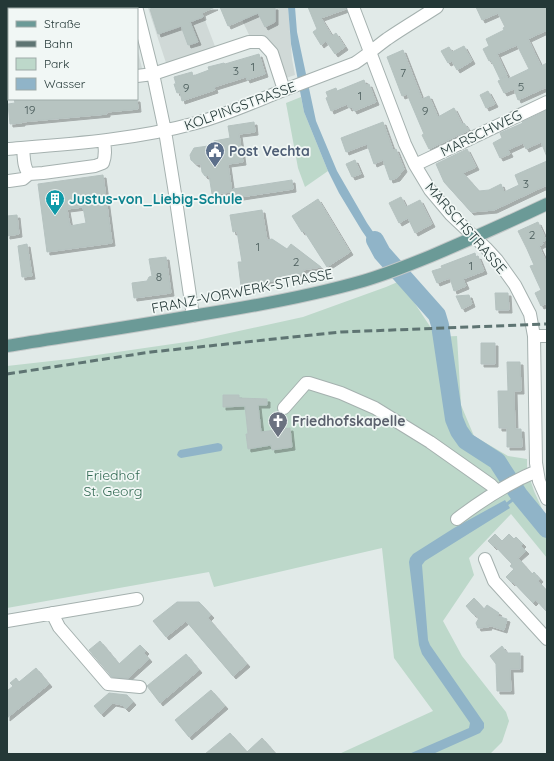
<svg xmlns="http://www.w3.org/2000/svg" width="554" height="761" font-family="Quicksand,sans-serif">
  <defs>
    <filter id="shadow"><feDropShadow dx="3" dy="3" stdDeviation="0" flood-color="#0004"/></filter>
  </defs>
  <rect width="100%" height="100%" fill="#e1eae8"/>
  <!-- built -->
  <path fill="#d0d9d7" d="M7 7H126L127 9H9V85L7 86Z
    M151 7H200L216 49 167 66 148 8Z
    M236 7H288L292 59 295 75 277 81 276 77 263 52 250 37Z
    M137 48 143 72H137Z"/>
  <!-- green -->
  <path fill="#bdd8ca" d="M301 97 304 112 328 171 305 187 298 168 286 103Z
    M400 281 437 337 457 336 461 405 474 436 508 456 527 459V470L534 491 544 513 547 516V558L511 514 469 558 474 575 443 621 462 656 506 712 509 721 502 742 490 754H339L433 711 394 658 382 548 214 587 209 572 7 608V366L69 359 193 341 303 317 386 287Z"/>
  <!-- water -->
  <path fill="#90b4c8" d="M288 7H295L297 32 316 121 337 171 367 223 391 258 383 261 362 231 339 193 328 171 304 112 291 44Z
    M218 443 221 444C223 446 223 449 221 451L181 458 179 457 177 455 178 452 180 450Z
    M505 500 510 508 425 561 422 565 428 640 430 645 484 723V728L480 733 433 754H409L469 728 470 723 422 654 419 645 409 562 410 558 413 554 454 528Z"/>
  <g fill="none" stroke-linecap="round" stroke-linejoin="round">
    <!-- stream -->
    <path stroke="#90b4c8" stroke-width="3" d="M507 504 519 495"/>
    <!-- river -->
    <path stroke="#90b4c8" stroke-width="18" d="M375 240 382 253 437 315 440 325 454 419 459 431 466 441 497 461 519 495 547 529"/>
  </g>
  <!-- building -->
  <path fill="#b7c4c1" stroke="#b5c2c0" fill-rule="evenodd" filter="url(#shadow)" d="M156 7H215L202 13 203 17 190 22 198 42 188 45 181 26 158 34 150 9Z
    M220 7H275V22L265 27 258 13 228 26Z
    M308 7H346V9L321 18 332 36 336 33 345 47 335 54 326 41 321 45 313 32 317 29Z
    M476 7H547V30L528 39 541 66 547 63V87L518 100 514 89 504 93 498 81 507 76 508 79 529 69 517 45 497 54 507 75 500 79 491 60 489 61 483 49 489 46 486 39 504 30 503 28 505 27 498 13 482 20Z
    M464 46 472 61 457 70 452 61 448 63 441 51 449 47 452 52Z
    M403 50 422 99 429 96 438 117 454 108 462 124 464 123 469 130 429 149 422 135 424 134 407 94 402 96 387 57Z
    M259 54 265 74 247 80 246 77 214 87 215 90 182 101 180 92 177 93 174 84H176L174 77 192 72 193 76 209 70 208 67 224 63 225 64Z
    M364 80 366 85 369 84 376 102 354 111 352 107 349 108 347 104 331 111 326 98 328 97 326 92 336 88 337 91Z
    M488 91 495 104 486 108 480 95Z
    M14 99H137L138 109 107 112V114L22 122V123L10 124 8 104 15 103Z
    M547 110V157L541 142 526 149 523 143 508 150 510 154 500 158 493 143 502 138 500 133 523 123 522 122Z
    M254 122 255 132 239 134 243 162 228 164 232 192 212 194 209 175 205 176 202 172 201 164H196L191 160 190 155 194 148 215 145 214 141 230 138 228 126Z
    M383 122 393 150 396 149 404 169 397 178 390 180 383 160 374 164 367 144 346 152 341 138Z
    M467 149 476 167 463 173 479 191 489 190 501 184 504 192 519 185 515 175 547 161V185L494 210 471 212 444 182 436 164Z
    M355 160 361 174 352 177 346 164Z
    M103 175 112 243 47 252 38 184ZM83 207 86 223 70 226 67 209Z
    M292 180 293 189 234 198 233 189Z
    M401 197 406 207 420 200 432 224 415 233 408 218 399 223 389 203Z
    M318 199 350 252 327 267 304 231 302 232 292 216Z
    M262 210 267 240 272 239 287 249 291 244 321 267 303 270 304 273 273 278V281L241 286 238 262H242L237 231 233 232 230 215Z
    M17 215 19 234 7 236V216Z
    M538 222 546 240 542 242 543 244 539 246 547 264V303L541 306 535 293 541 290 530 266 534 265 527 249 518 231Z
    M27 244 32 276 22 277 18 246Z
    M475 253 476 257 478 256 484 271 463 279 466 286 454 291 450 278 437 283 432 271 442 268 441 266Z
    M166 257 171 293 134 298 132 283 147 281 149 277 152 276 149 259Z
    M495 293H508L509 310H496Z
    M469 295 472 304 462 309 456 296Z
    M481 343H495V364H481Z
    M507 362H520L521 391H514L515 429H521L522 447H507V428H499L498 391H508Z
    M223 395H239V398L267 399V405H258L261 432 290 428 292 447 272 450 271 445 248 449 246 434H248L245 406 223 407Z
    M495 534 502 541 509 534 514 539 516 537 523 544 521 546 526 551 518 558 532 574 534 572 540 579 538 581 547 591V612L536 600 533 603 513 582 512 583 506 577 514 569 510 566 512 564 495 546 494 547 488 541Z
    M474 598 484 609 487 605 499 613 497 616 507 619 504 630 488 625 489 627 478 628 476 623 479 618 472 613 466 606Z
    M177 602H199L211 615 208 618 247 664 233 676 186 621 166 637 153 621Z
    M100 641 119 664 140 645 146 651 144 653 149 659 128 678 112 677 89 650Z
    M502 646 507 653H520V669H510L511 691H497L496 664 490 656Z
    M186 654 199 670 160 703 147 686Z
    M36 668 49 684 7 718V691L13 686 10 683 16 678 19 682Z
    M211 690 225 706 189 737 175 720Z
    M109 693 127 695 133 702 126 709 122 705 113 703 101 714 94 706Z
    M230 733 247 752 262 738 276 754H205Z"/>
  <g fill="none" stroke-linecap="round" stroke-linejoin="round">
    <!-- minor casing -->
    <g stroke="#a5b1af" stroke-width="14">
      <path id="minor" d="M353 7 405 144 415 165 430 190 451 215 486 248 497 260 515 285 530 314 534 336 536 463 539 481 547 499
        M137 10 153 74 165 131 174 187 193 316
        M137 76 153 74 249 42H262L272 53 284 90
        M7 89 9 88
        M23 148C24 156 23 167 29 174L43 173 95 166 103 163C106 155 105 149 104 141
        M7 149C70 144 134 140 196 123 229 114 260 99 292 87 313 79 334 71 355 63 366 56 376 47 387 39 403 28 420 18 437 7
        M415 165 547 102
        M9 181 23 179 29 174
        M534 336H547
        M284 408 306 383H309L341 393 375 408 430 442 491 485 497 491
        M457 519C482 500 508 483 537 471
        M485 559 494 581 547 639
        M52 613 59 627 108 684 140 687
        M7 621 137 599"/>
    </g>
    <!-- major casing -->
    <g stroke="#c2c7c7" stroke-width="14">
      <path id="major" d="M7 346C69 336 130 327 192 316 250 307 307 297 363 281 387 274 409 265 431 256 471 239 509 222 547 204"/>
    </g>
    <!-- minor -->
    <use href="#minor" stroke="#fff" stroke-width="12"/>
    <!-- major -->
    <use href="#major" stroke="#6b9a97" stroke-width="12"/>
    <!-- rail -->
    <path stroke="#5e7472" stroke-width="3" stroke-dasharray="8 4" stroke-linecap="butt" d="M7 374 151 352 341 332 547 324"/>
  </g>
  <!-- icons -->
  <defs>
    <g id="civic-pin" transform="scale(1)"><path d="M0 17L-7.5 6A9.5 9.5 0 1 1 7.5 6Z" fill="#5c6f8a" stroke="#f1f7f5"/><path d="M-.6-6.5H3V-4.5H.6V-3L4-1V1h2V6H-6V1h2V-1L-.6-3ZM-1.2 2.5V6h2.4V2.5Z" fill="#fff"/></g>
    <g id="building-pin" transform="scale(1)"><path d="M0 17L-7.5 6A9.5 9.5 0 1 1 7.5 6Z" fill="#0f9aa8" stroke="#f1f7f5"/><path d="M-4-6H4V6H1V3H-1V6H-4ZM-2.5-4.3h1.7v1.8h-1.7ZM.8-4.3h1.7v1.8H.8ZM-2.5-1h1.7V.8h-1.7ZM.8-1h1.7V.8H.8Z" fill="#fff"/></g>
    <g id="church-pin" transform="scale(1)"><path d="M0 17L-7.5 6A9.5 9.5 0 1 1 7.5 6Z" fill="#6b7280" stroke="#f1f7f5"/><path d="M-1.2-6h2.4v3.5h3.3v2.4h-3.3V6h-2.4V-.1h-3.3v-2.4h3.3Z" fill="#fff"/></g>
  </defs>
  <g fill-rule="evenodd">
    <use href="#civic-pin" x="215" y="151"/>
    <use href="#building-pin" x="55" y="199"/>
    <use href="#church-pin" x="278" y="421"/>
  </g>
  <g text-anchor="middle" stroke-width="3.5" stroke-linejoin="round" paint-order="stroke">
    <!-- number labels -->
    <g font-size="12" fill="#495b5a">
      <text x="253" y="71">1</text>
      <text x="236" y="75">3</text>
      <text x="403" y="77">7</text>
      <text x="521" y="91">5</text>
      <text x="186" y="92">9</text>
      <text x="360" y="100">1</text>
      <text x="30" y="114">19</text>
      <text x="425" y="115">9</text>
      <text x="526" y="188">3</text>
      <text x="532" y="239">2</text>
      <text x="258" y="251">1</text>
      <text x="296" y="266">2</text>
      <text x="471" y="270">1</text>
      <text x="159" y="281">8</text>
    </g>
    <!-- street labels -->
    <g font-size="14" fill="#243837" stroke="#f1f7f5">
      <text transform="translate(240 106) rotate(-20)" y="5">KOLPINGSTRASSE</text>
      <text transform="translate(481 133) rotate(-26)" y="5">MARSCHWEG</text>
      <text transform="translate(466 228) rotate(49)" y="5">MARSCHSTRASSE</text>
      <text transform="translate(242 291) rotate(-11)" y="5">FRANZ-VORWERK-STRASSE</text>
    </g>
    <!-- service labels -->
    <g font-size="14" font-weight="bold" fill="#4e5e75" stroke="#f1f7f5" text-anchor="start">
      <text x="229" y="156">Post Vechta</text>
    </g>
    <!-- culture labels -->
    <g font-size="14" font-weight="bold" fill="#0d838f" stroke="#f1f7f5" text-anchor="start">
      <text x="69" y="204">Justus-von_Liebig-Schule</text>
    </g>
    <!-- worship labels -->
    <g font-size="14" font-weight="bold" fill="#5b616d" stroke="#f1f7f5" text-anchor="start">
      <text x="292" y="426">Friedhofskapelle</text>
    </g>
    <!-- park labels -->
    <g font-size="14" fill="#336a54" stroke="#f1f7f5">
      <text x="113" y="480">Friedhof<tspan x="113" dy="16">St. Georg</tspan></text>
    </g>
  </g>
  <!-- border -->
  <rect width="554" height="761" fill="none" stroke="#243837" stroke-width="16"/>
  <!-- legend -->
  <rect x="8" y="8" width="130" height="92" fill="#f1f7f5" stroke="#9faba9"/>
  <rect x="16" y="21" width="20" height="6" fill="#6b9a97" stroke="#9faba9"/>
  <text x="44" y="28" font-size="12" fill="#243837">Straße</text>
  <rect x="16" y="41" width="20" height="6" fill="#5e7472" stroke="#9faba9"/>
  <text x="44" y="48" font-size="12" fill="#243837">Bahn</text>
  <rect x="16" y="58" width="20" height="12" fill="#bdd8ca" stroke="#9faba9"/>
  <text x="44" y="68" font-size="12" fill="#243837">Park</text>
  <rect x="16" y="78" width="20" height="12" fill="#90b4c8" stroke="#9faba9"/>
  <text x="44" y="88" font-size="12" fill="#243837">Wasser</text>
</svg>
